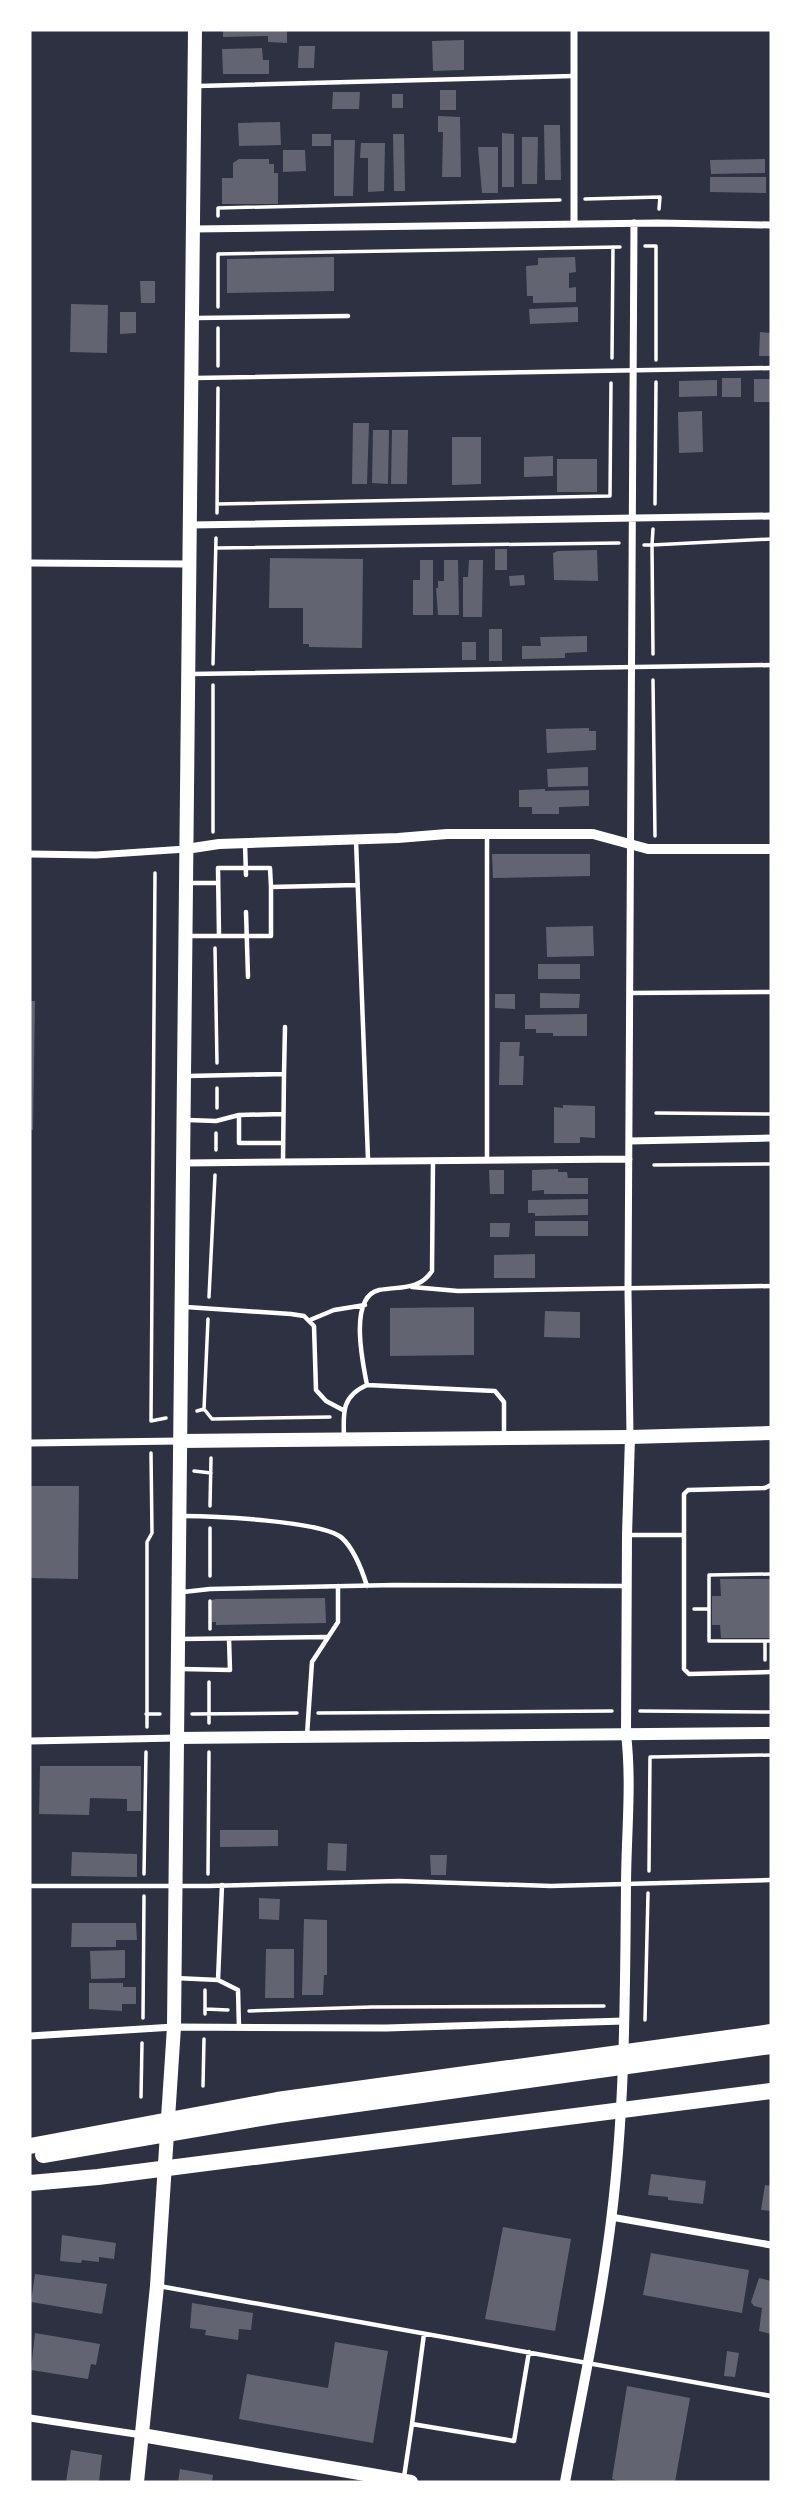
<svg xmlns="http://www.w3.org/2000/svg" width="801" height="2512" font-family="'PT Sans',sans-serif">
  <rect width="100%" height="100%" fill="#2d3142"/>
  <!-- building -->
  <path fill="#626471" d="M223 30H287V43L268 42V36L223 37Z
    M464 40V70L433 71 432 41Z
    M299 46H315L314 68H298Z
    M262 48 263 60H269V74H223L222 49Z
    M440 90H456V110H440Z
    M333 92H360L359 109H332Z
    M392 94H403V108H392Z
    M438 116 460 117 461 177H442L443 132H438Z
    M280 122 281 145 239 146 238 123Z
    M544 125H560L561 180H545Z
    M502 133 514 134V187H502Z
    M312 134H331V146H312Z
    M393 134H404L405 191H394Z
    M522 137H538L537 184H522Z
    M334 140H355L353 196H334Z
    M361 143H385L384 191 368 192V158H360Z
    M478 147H498V193H482Z
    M283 150H305L306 171 283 172Z
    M239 159H269V164H274V173H278V204H222V178H233V163Z
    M765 159V173L711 174 710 160Z
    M710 177H766V193L710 192Z
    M334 257V291L227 293V259Z
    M575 257 576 272 569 273V288L576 287V302L533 303V296H527L526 266 538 265V258Z
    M140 281H155V303H141Z
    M71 304 108 305 107 353 70 352Z
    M578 307V322L530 324 529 309Z
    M120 312H136V333L120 334Z
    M760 332 771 333V356H759Z
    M722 378H741V397H722Z
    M754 379H771V402H754Z
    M717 380V396L679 397V381Z
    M702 411 703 452 679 453 678 412Z
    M353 423H369L367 484H352Z
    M373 430H389L388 484 372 483Z
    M392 430H408L407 484H391Z
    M452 437H481V484L452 485Z
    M553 456V476L524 477V457Z
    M557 459H597V492H557Z
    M495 549H507V570H495Z
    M597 550 598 581 554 580 553 553 558 551Z
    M270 558 363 559 362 648 309 647V644H303V608H269Z
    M420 560H433V615H413V580H420Z
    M444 560H458L459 615H438L436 588H438V581H444Z
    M469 560H483L482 617H463V577H468Z
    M524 575 525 585 510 586 509 576Z
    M489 629H502V661H489Z
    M587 636V652L565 653V658L522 659V646H541L540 637Z
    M462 642H476V660H462Z
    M589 728V731H596V750L547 753 546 729Z
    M588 767V786L548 787 547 769Z
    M545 789V791L589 790V806L559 807V814H532V807H519V790Z
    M492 854H590V876L493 878Z
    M593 926 594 956 547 957 546 927Z
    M538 964H580V979H538Z
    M540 993 580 994 579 1008H540Z
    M495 994H515V1009L495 1008Z
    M30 1001H35L33 1130H30Z
    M587 1014V1036H553V1033H536V1029H525V1015Z
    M500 1042H520L519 1056H524L523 1085H499Z
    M563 1105 595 1106V1138L580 1137V1143H554V1107L563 1108Z
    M558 1169V1172H567L568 1178H588V1194H544V1190L532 1191V1170Z
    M489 1170H504V1194H490Z
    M588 1199V1215L535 1216V1213H528V1200Z
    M535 1221H588V1236H535Z
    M490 1223H510L509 1237H490Z
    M535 1254V1278H494V1255Z
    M474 1307V1355L390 1356V1308Z
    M545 1311 580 1312V1338L544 1337Z
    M30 1486H79L78 1579 30 1578Z
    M720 1579H771V1638H721L720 1625H712V1596H721Z
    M325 1598 326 1623 216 1625V1622H212V1600L216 1599Z
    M40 1766H141V1811H127V1799L90 1798 89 1815 39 1814Z
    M220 1830H278V1846L220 1847Z
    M328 1843 347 1844 346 1871 327 1870Z
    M72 1852 137 1854V1877L71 1876Z
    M430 1855H447L446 1875H431Z
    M259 1898 280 1899 279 1920 259 1919Z
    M304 1919 327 1920V1975H324L323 1995H302Z
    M72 1923H136L137 1940H116V1947H71Z
    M266 1949H294V1998H265Z
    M125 1950V1978L91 1979 90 1951Z
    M89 1983H123V1987H136V2004H122V2011L89 2009Z
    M651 2174 706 2181 703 2204 668 2200V2197L648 2195Z
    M765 2185 771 2186V2211L761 2210Z
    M503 2227 571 2239 555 2331 485 2319Z
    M62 2235 116 2243 114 2259 99 2257V2262L82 2260 81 2263 60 2261Z
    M651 2253 749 2270 742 2313 643 2295Z
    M35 2274 107 2284 102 2314 31 2302Z
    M759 2278 771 2281V2334L759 2331 762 2308 754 2306 751 2302Z
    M192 2303 253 2313 251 2330 239 2329 238 2340 205 2335 206 2330 190 2328Z
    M35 2333 100 2344 96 2365 91 2364 88 2379 31 2370Z
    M335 2342 388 2351 373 2443 239 2419 247 2374 328 2388Z
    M727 2351 739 2353 735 2377 724 2376Z
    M627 2386 690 2398 675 2482H621L612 2479Z
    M71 2450 102 2455 99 2482H66Z
    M180 2469 213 2475 212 2482H178Z"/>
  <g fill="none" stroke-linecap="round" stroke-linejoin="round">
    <!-- path -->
    <path stroke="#fff" stroke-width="3.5" d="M585 199 660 197 659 209
      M218 216V208L560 200
      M645 246H656V360
      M218 307V254L620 247
      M612 358 613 247
      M218 366V328
      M217 504 610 496 611 383
      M655 504 656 382
      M217 513 218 388
      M644 545H652L653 529
      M216 548 619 543
      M653 654 652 545 771 539
      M213 664 216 538
      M653 680 655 836
      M213 685V832
      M215 948 217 1063
      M217 1108V1088
      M656 1113 771 1114
      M216 1150V1133
      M654 1165 771 1164
      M209 1297 215 1175
      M204 1409 212 1419 330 1417
      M197 1411 204 1409 208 1319
      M151 1421 166 1418
      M151 1421 155 873
      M194 1471 211 1473
      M210 1506 211 1458
      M771 1574 709 1575V1641H771
      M210 1576V1528
      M694 1609H709
      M210 1629V1601
      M765 1660V1641
      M640 1711 771 1712
      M318 1713 612 1711
      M146 1714H160
      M192 1714 297 1713
      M209 1723V1682
      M147 1727V1542L152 1533 151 1453
      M649 1871 650 1757 771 1755
      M144 1874 146 1752
      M208 1874 209 1752
      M205 2009 228 2010
      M249 2011 372 2007 604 2006
      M205 2014V1990
      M143 2018 144 1896
      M645 2020 648 1893
      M203 2086 204 2039
      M141 2097 142 2043"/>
    <!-- service -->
    <path stroke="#fff" stroke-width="4.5" d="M198 86 573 76
      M196 318 348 316
      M195 378 771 368
      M191 674 771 665
      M356 840 368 1159
      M245 844 246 875
      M188 883H218
      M246 912 248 977
      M187 936H271V887L357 885
      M219 936 218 868H270L271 887
      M630 993 771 992
      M284 1074 285 1027
      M188 1076 284 1074 283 1160
      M239 1115 283 1114
      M188 1120 216 1121 239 1115V1143H283
      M487 1159V835
      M412 1287 458 1291 771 1286
      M186 1307 291 1314 304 1316 314 1326 316 1390 326 1401 343 1410
      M310 1320 334 1310 365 1305
      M367 1385C363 1364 348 1297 379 1290 400 1286 419 1291 432 1271L433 1160
      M344 1436C343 1412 342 1396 367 1385L495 1391 504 1402V1437
      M184 1516C212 1516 324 1521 342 1538 354 1549 362 1570 367 1586
      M628 1535H684V1494L688 1490 765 1488 771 1485
      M684 1535V1669L689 1674 771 1672
      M183 1592 210 1589 394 1585 625 1586
      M182 1639 327 1637
      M182 1669 230 1670 229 1639
      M307 1735 312 1662 338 1622V1586
      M30 1886H208L399 1881 551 1886 771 1880
      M175 1978 218 1980 238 1990 239 2028
      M218 1980 222 1885
      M159 2286 771 2396
      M412 2424 424 2334
      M404 2477 412 2424 514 2441 529 2352"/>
    <!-- minor -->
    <path stroke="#fff" stroke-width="7" d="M574 30V224
      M193 229 658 223 771 225
      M190 525 771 516
      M30 563 189 564
      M30 854 96 855 186 849
      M629 1141 771 1138
      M184 1163 629 1159
      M630 1437 628 1290 634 223
      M30 1443 180 1441
      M30 1741 177 1738
      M30 2036 174 2027 386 2028 624 2021
      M611 2217 771 2245
      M30 2418 142 2435"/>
    <!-- tertiary -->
    <path stroke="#fff" stroke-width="10" d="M186 849 219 844 398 838 447 834H593L648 849H771
      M565 2482C581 2396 600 2309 611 2221 625 2111 625 1998 626 1887 626 1836 632 1785 626 1734L627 1535 630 1437"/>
    <!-- secondary -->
    <path stroke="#fff" stroke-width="12" d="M177 1738 771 1733"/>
    <!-- primary -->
    <path stroke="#fff" stroke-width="14" d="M180 1441 630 1437 771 1433
      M142 2435 411 2482
      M137 2482 157 2286 174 2027 195 30"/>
    <!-- motorway -->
    <path stroke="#fff" stroke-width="16" d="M30 2146 277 2100 771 2032
      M43 2155 279 2115 771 2046
      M30 2183 98 2177 771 2091"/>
  </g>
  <!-- border -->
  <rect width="801" height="2512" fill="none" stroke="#ffffff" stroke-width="63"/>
</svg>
